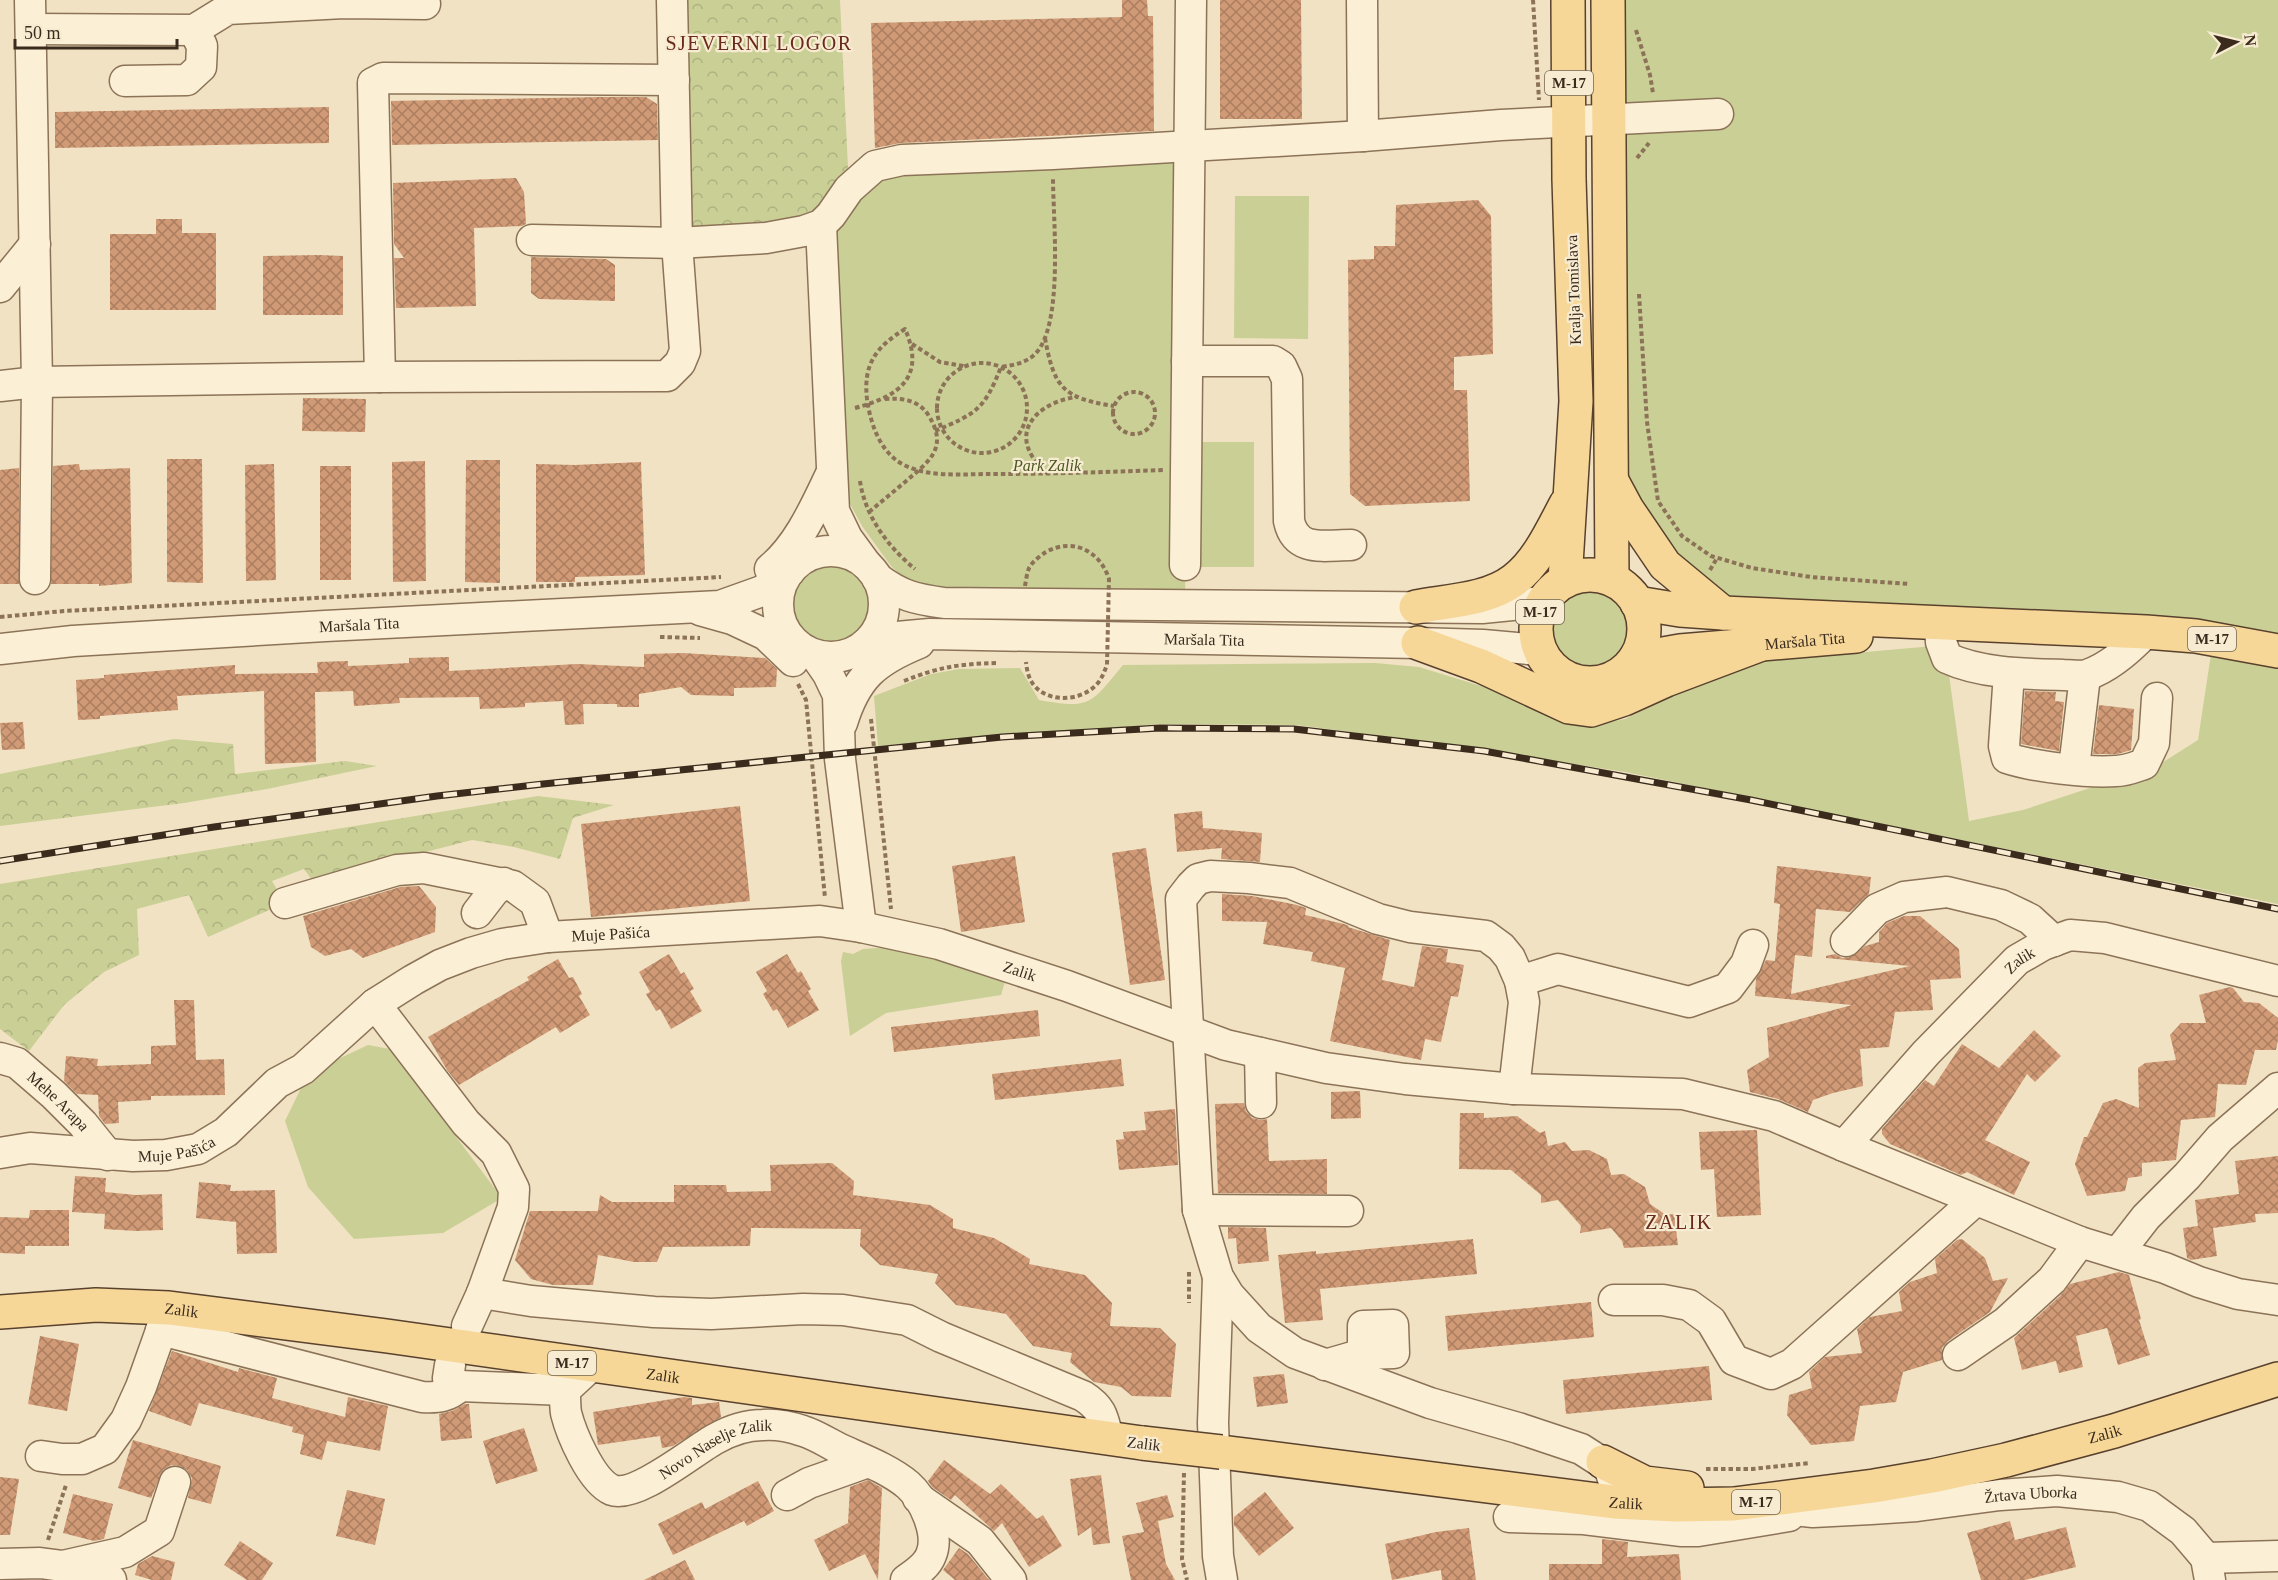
<svg xmlns="http://www.w3.org/2000/svg" width="2278" height="1580" font-family="'Times New Roman',serif">
  <defs>
    <pattern id="forest-crowns" width="20" height="18" patternUnits="userSpaceOnUse" patternTransform="scale(1.5)"><rect width="20" height="18" fill="#cacf96"/><path d="M2 6a3 3 0 1 1 6 0M12 15a3 3 0 1 1 6 0" fill="none" stroke="#aeb281"/></pattern>
    <pattern id="building-cross-hatch" width="8" height="8" patternUnits="userSpaceOnUse" patternTransform="scale(1.5)"><rect width="8" height="8" fill="#d19a76"/><path d="M0 0l8 8M0 8l8-8" fill="none" stroke="#ab7e60"/></pattern>
  </defs>
  <rect width="100%" height="100%" fill="#f0e2c2"/>
  <!-- green -->
  <path fill="#cacf96" d="M1608 0H2278V651L1723 613 1627 509Z
    M1189 145 1185 605 944 603 909 584 891 566 862 526 832 471 831 215 875 166Z
    M1235 196H1309L1308 339 1234 338Z
    M1194 442H1254V567H1194Z
    M780 605a50 50 0 1 1 100 0a50 50 0 1 1-100 0Z
    M1540 629a50 50 0 1 1 100 0a50 50 0 1 1-100 0Z
    M1945 645 1969 821 2023 810 2157 766 2198 740 2211 654 2278 669V904L1625 772 1431 742 1296 725 1161 724 878 746 874 696 931 674 959 669 1020 668 1039 700C1091 709 1090 705 1123 665L1375 663 1419 667 1494 690 1589 726 1625 719 1714 674 1752 662Z
    M918 945 1008 972 1001 995 886 1013 850 1036 841 961 843 952 853 954 863 949Z
    M368 1045 390 1049 502 1198 443 1233 354 1239 308 1187 285 1121 301 1088 336 1060Z"/>
  <!-- forest -->
  <path fill="url(#forest-crowns)" d="M676 0H840L849 189 831 215 681 243Z
    M174 739 233 744 235 774 345 761 377 766 267 789 184 803 0 826V774Z
    M538 796 614 805 573 818 560 859 514 847 472 840 410 856 317 887 304 869 272 881 285 903 208 937 189 895 137 909 139 955 104 972 64 1005 29 1051 0 1029V884Z"/>
  <!-- building -->
  <path fill="url(#building-cross-hatch)" d="M1122 0H1147L1148 16H1153L1154 131 901 143 875 148 871 23 1122 17Z
    M1220 0H1301L1302 119H1220Z
    M601 97H646L657 104 658 140 392 145 391 101Z
    M329 107V143L55 148V112Z
    M516 178 524 192 526 224 522 226 474 228 476 306 396 308 394 258H404L394 244 393 183Z
    M1478 200 1491 216 1493 354 1454 357V390H1467L1470 501 1365 506 1350 494 1348 260 1374 259V246H1395L1396 205Z
    M156 219H182V233H216V310H110V234H156Z
    M319 255 343 256V315H263V256Z
    M531 257 606 259 615 265V301L539 299 531 293Z
    M303 398 366 399 365 432 302 431Z
    M167 459H202L203 583 167 582Z
    M466 460H500V583L465 582Z
    M425 461 426 581 393 582 392 462Z
    M641 462 645 575 575 577V582H536V464L575 465Z
    M79 464 80 470 130 468 132 583 99 586V584H51L53 466Z
    M274 464 276 580 246 581 245 465Z
    M320 466H351V580H320Z
    M19 468V584H0V470Z
    M683 653 765 658 777 669 776 687 734 688V696L691 695 681 687 639 694V707H617V704H583L584 724 565 725 563 701 525 703V707L480 709 479 697 399 698 400 703 354 706 353 691 315 692 316 762 265 764 264 691 177 696 178 710 100 716V719L78 720 76 680 104 678V675L235 665V674L318 673 317 662 348 661V666L373 665 409 663V658L449 657V671L577 664 644 667V654Z
    M2025 691 2056 692 2055 701 2064 702 2059 751 2021 744Z
    M2099 705 2134 709 2131 750 2118 754H2093Z
    M23 722 25 749 2 750 0 723Z
    M740 806 750 901 591 917 581 824Z
    M1202 811 1203 828 1262 833 1260 862 1221 859 1222 848 1177 852 1174 814Z
    M1146 848 1165 980 1130 985 1112 853Z
    M1015 856 1025 922 961 932 952 866Z
    M1777 866 1871 877 1869 894 1850 912 1816 909 1812 957 1795 955 1791 994 1910 966 1826 958V956L1835 954 1842 958 1851 957 1865 946 1879 942V932L1887 923 1904 916H1920L1959 949 1961 978 1930 980 1933 1010 1895 1012 1889 1047 1860 1049 1863 1086 1833 1093 1813 1100 1808 1112 1778 1099 1750 1092 1747 1070 1769 1057 1767 1028 1852 1005 1755 996 1756 979 1766 960 1775 961 1780 904 1774 903Z
    M419 886 436 907 435 932 363 958 351 949 325 956 311 947 303 916 400 887Z
    M1222 894 1252 896 1297 905 1306 908 1305 915 1344 924 1349 926 1348 927 1390 940 1382 980 1414 987 1422 946 1448 949 1446 962 1464 965 1458 997 1451 996 1441 1042 1425 1039 1421 1060 1330 1041 1345 968 1311 961 1313 952 1263 944 1267 922 1222 921Z
    M669 954 681 974 684 972 694 989 690 991 702 1011 671 1029 660 1009 656 1011 646 994 650 992 639 972Z
    M787 954 798 973 801 971 811 989 808 991 819 1010 788 1028 777 1009 773 1011 763 994 767 991 756 972Z
    M558 959 569 978 573 977 582 994 579 996 590 1015 560 1033 556 1027 459 1085 447 1070 428 1037 529 980 527 977Z
    M2230 987 2233 988 2244 1002 2259 1003 2278 1018V1040L2276 1050H2255L2246 1085 2218 1084 2215 1117 2181 1120 2176 1160 2142 1163V1176L2128 1178 2125 1191 2087 1196 2075 1164 2084 1137H2087L2103 1103 2116 1099 2139 1108 2138 1068 2145 1063 2176 1060 2170 1035 2181 1023H2206L2199 995Z
    M174 1000H194L196 1060 224 1059 225 1095 151 1096V1100L118 1102 119 1123 105 1124 99 1116 98 1095 77 1094 64 1081 66 1056 98 1059 97 1066 151 1064V1046L176 1045Z
    M1038 1010 1040 1036 894 1052 891 1027Z
    M2034 1030 2061 1056 2035 1082 2027 1074 1985 1140 2030 1162 2014 1195 1967 1172 1961 1175 1890 1144 1882 1134V1129L1925 1080 1934 1086 1962 1044 1999 1068Z
    M1121 1059 1124 1086 995 1100 992 1074Z
    M1360 1091 1361 1118 1331 1119V1092Z
    M1244 1103 1246 1111 1252 1118 1261 1120 1267 1119 1269 1161 1327 1159V1194L1218 1193 1215 1104Z
    M1175 1109 1178 1165 1119 1170 1116 1140 1124 1139 1123 1132 1146 1130 1144 1112Z
    M1460 1113H1484V1118L1517 1116 1540 1133 1545 1131 1548 1146 1565 1142 1572 1151 1589 1150 1607 1159 1611 1175 1624 1174 1645 1187 1650 1204 1666 1215 1674 1214 1678 1245 1624 1248 1622 1241 1611 1228 1580 1233 1581 1226 1558 1200 1541 1203V1195L1511 1170 1459 1169Z
    M1757 1130 1761 1215 1717 1217 1714 1169 1701 1170 1699 1132Z
    M2278 1156V1213L2255 1214 2256 1222 2213 1228 2217 1256 2191 1260 2187 1258 2183 1228 2198 1226 2195 1200 2239 1194 2235 1161Z
    M832 1163 854 1181 853 1195 930 1205 953 1219V1228L994 1238 1030 1259 1029 1264 1085 1275 1112 1303 1110 1326 1160 1328 1176 1344 1171 1397 1132 1396 1121 1387 1094 1382 1070 1362 1072 1353 1033 1346 1006 1314 956 1305 935 1283 938 1274 880 1265 860 1246 861 1229 751 1228 750 1246 663 1247 657 1262H634L598 1255 593 1285H553L531 1279 515 1260 530 1211H598L600 1195 612 1202H674V1185H726L727 1192 771 1191 770 1165Z
    M75 1176 106 1178 105 1192 136 1195 162 1194 163 1230 136 1231 104 1229 105 1214 72 1212Z
    M199 1182 231 1185 230 1191 275 1190 277 1253 237 1254 236 1222 196 1218Z
    M30 1210H69V1246H25V1254L0 1253V1217L29 1218Z
    M1228 1227 1266 1228 1269 1261 1238 1264 1236 1238 1228 1239Z
    M1473 1239 1477 1274 1320 1289 1323 1320 1285 1323 1278 1255 1316 1251V1254Z
    M1962 1239 1985 1258 1993 1281 2008 1278 1990 1312 1948 1341 1942 1348V1360L1903 1372 1896 1402 1860 1406 1854 1441 1811 1445 1787 1415 1789 1395 1812 1388 1809 1372 1825 1357 1862 1353 1857 1329 1870 1317 1902 1311 1899 1292 1910 1282 1937 1273 1935 1259 1957 1240Z
    M2119 1272 2129 1275 2141 1319 2139 1320 2150 1355 2118 1365 2107 1328 2076 1336 2083 1367 2059 1373 2056 1361 2022 1370 2014 1338 2060 1296 2070 1284Z
    M1591 1302 1594 1337 1448 1351 1445 1316Z
    M40 1336 79 1344 67 1411 28 1404Z
    M172 1351 238 1372 239 1368 277 1378 272 1398 345 1417 348 1397 388 1406 380 1451 327 1441 322 1460 300 1454 304 1435 292 1432 293 1427 199 1403 191 1426 149 1411Z
    M1709 1366 1712 1400 1566 1414 1563 1380Z
    M1284 1374 1288 1403 1257 1407 1253 1377Z
    M684 1397 692 1398V1405L719 1402 721 1417 673 1446 662 1448 660 1436 598 1445 593 1412Z
    M465 1404H469L472 1438 441 1441 439 1414 452 1411Z
    M524 1428 538 1471 496 1484 483 1441Z
    M133 1440 221 1466 211 1504 188 1498 192 1478 187 1470 180 1466 171 1465 163 1470 151 1498 118 1488Z
    M944 1460 990 1494 1001 1484 1037 1519 1043 1515 1062 1546 1029 1567 1002 1523 994 1531 955 1495 951 1500 932 1487 928 1481Z
    M1101 1475 1110 1543 1093 1545 1091 1527 1078 1536 1070 1479Z
    M0 1477 19 1479 10 1535H0Z
    M868 1480 882 1488 878 1580 865 1554 829 1571 814 1540 848 1523 850 1487Z
    M758 1481 774 1511 747 1526 744 1521 673 1555 658 1524 702 1502 705 1509Z
    M347 1490 385 1499 375 1545 336 1536Z
    M1265 1492 1294 1528 1259 1556 1234 1525V1517Z
    M73 1494 113 1504 104 1539 94 1541 63 1533Z
    M1167 1495 1174 1517 1158 1521 1166 1564 1175 1580H1131L1122 1536 1144 1532 1136 1503Z
    M2010 1521 2015 1540 2066 1527 2076 1567 2025 1580H1981L1967 1533Z
    M1469 1528 1476 1580H1442L1441 1570 1392 1580 1385 1544 1436 1532Z
    M1602 1539 1628 1542 1627 1557 1679 1554 1681 1580H1549V1564H1602Z
    M240 1541 273 1563 262 1580H247L224 1565Z
    M959 1548 968 1554 989 1580H955L943 1570Z
    M152 1556 175 1562 171 1580H152L135 1575 138 1564Z
    M685 1560 695 1580H644Z"/>
  <g fill="none" stroke-linecap="round" stroke-linejoin="round">
    <!-- minor casing -->
    <g stroke="#8c7358" stroke-width="33">
      <g id="minor">
        <path d="M30 0 37 382 35 579"/>
        <path d="M1362 0 1363 136"/>
        <path d="M31 29 194 30 228 9 344 3 425 4"/>
        <path d="M125 81 187 80 201 67 202 46 194 30"/>
        <path d="M821 225 834 511 847 538 866 564"/>
        <path d="M532 240 677 243 766 238 804 231 821 225 831 215 849 189 875 166 902 160 1053 154 1363 136 1501 125 1718 114"/>
        <path d="M0 287 35 244"/>
        <path d="M1187 361H1273L1281 366 1287 379 1289 521C1296 553 1325 545 1351 545"/>
        <path d="M380 377 373 83 383 78 674 80"/>
        <path d="M0 386 37 382 380 377 667 376 680 363 685 351 677 243 672 0"/>
        <circle cx="831" cy="604" r="53"/>
        <path d="M1185 565 1191 0"/>
        <path d="M770 569C799 545 815 507 831 474"/>
        <path d="M877 578C901 596 915 599 944 603L1482 608 1543 602"/>
        <path d="M700 610 732 619 766 635 793 661"/>
        <path d="M1940 628 1941 642 1947 658C1982 674 2026 674 2064 675 2072 675 2080 677 2087 675 2110 667 2130 649 2146 632"/>
        <path id="s1" d="M867 643 897 637 930 634 1418 643 1483 645 1540 650"/>
        <path id="s2" d="M0 649 73 641 325 626 720 606 762 591 789 572"/>
        <path d="M815 655 828 674 838 695 840 759 861 927"/>
        <path d="M2009 673 2004 746 2007 758C2034 767 2088 773 2116 771 2126 771 2135 767 2144 764L2154 743 2157 698"/>
        <path d="M842 723C856 677 875 661 919 643"/>
        <path d="M2074 768 2085 676"/>
        <path d="M285 903 397 870 424 868 513 886 535 902 548 937"/>
        <path d="M477 913 494 891 504 883"/>
        <path d="M1846 941 1877 909 1904 897 1947 892 2001 905 2030 919 2054 941"/>
        <path d="M1520 981 1558 969 1689 1002 1728 988 1746 964 1753 945"/>
        <path d="M375 1004 466 1123 496 1153 514 1189 513 1207 482 1293 467 1326"/>
        <path d="M1260 1053 1261 1103"/>
        <path id="s3" d="M0 1058 17 1063 54 1095 83 1124 108 1155"/>
        <path d="M1514 1089 1524 1002 1520 981 1510 958 1501 947 1486 936 1410 927 1378 919 1290 883 1249 878 1210 876 1198 879 1191 886 1181 899 1198 1210 1218 1277 1229 1295 1259 1328 1295 1353 1430 1403 1518 1428 1581 1449 1609 1467 1614 1482"/>
        <path id="s4" d="M1844 1146 1926 1053 2017 960 2043 945 2070 935 2105 938 2278 981"/>
        <path id="s5" d="M0 1153 30 1148 133 1156 166 1155 198 1149 226 1132 277 1083 303 1069 375 1004 413 980 440 965 471 953 502 944 548 937 820 921 861 927 939 944 1067 986 1226 1045 1326 1068 1405 1079 1514 1089 1683 1094 1774 1116 1844 1146 2080 1242 2165 1268 2199 1282 2238 1294 2278 1300"/>
        <path d="M1198 1210 1348 1211"/>
        <path d="M2118 1253 2146 1217 2187 1176 2220 1138 2278 1088"/>
        <path d="M1218 1277 1213 1423 1218 1556 1222 1580"/>
        <path d="M482 1293 531 1301 654 1312 711 1314 803 1309 843 1310 907 1320 941 1337 1083 1396C1102 1408 1103 1417 1108 1438"/>
        <path d="M1614 1300H1663L1689 1305 1711 1321 1734 1360 1771 1374 1792 1364 1976 1200"/>
        <path d="M161 1330 422 1397C438 1398 448 1397 460 1386"/>
        <path d="M1958 1355 2006 1322 2052 1280 2080 1242"/>
        <path d="M450 1365 448 1378 460 1386 565 1390"/>
        <path id="s6" d="M592 1365 565 1390C565 1398 565 1406 566 1413 571 1433 591 1481 612 1490 636 1499 693 1451 715 1439 729 1431 747 1425 763 1425 776 1424 791 1427 803 1431 816 1435 828 1443 840 1449 862 1459 889 1469 908 1485 924 1499 940 1534 931 1555 927 1566 915 1574 906 1580"/>
        <path d="M1325 1365 1363 1354 1394 1353 1393 1325 1363 1326V1354"/>
        <path d="M41 1456 62 1459H82L105 1449 126 1420 141 1387 168 1311"/>
        <path d="M787 1495 809 1483 868 1462"/>
        <path d="M918 1498 980 1541 1011 1580"/>
        <path id="s7" d="M1764 1507 1813 1512 1871 1509 1917 1506 2000 1495 2057 1491 2118 1497 2149 1506 2183 1531 2206 1558 2210 1580"/>
        <path d="M1509 1517 1584 1519 1682 1531H1698L1789 1516"/>
        <path d="M2206 1558 2278 1556"/>
        <path d="M0 1564 40 1563 63 1566 125 1552 159 1531 175 1482"/>
        <path d="M66 1567 111 1580"/>
      </g>
    </g>
    <!-- major casing -->
    <g stroke="#59412d" stroke-width="36">
      <g id="major">
        <path d="M1608 0 1612 579"/>
        <path d="M1613 483 1627 509 1665 565 1723 613"/>
        <circle cx="1590" cy="629" r="54"/>
        <path d="M1565 581 1576 401 1569 179 1568 0"/>
        <path d="M1637 603 1680 610 1723 613 2146 632 2196 636 2278 651"/>
        <path d="M1416 607C1448 601 1488 600 1514 580 1538 562 1552 530 1566 504"/>
        <path d="M1418 643 1481 666 1569 707 1591 710 1624 699 1666 680 1759 645"/>
        <path id="s8" d="M1635 659 1680 651 1856 636"/>
        <path id="s9" d="M0 1312 96 1305 169 1308 387 1336 1142 1443"/>
        <path id="s10" d="M1221 1452 1614 1502 1676 1505 1734 1504 1874 1486 1932 1476 2006 1460 2114 1431 2278 1379"/>
        <path d="M1603 1462 1645 1483 1687 1488"/>
      </g>
    </g>
    <!-- path -->
    <path stroke="#8c7358" stroke-width="4" stroke-dasharray="4.5 3" stroke-linecap="butt" d="M1533 0 1539 100
      M1636 30 1650 75 1653 93
      M1637 158 1649 143
      M1639 294 1647 422 1658 501 1682 536 1711 556 1752 568 1811 577 1910 584
      M1045 338C1054 388 1063 398 1114 406
      M912 344 940 362 964 366
      M937 408a45 45 0 1 1 90 0a45 45 0 1 1-90 0Z
      M1113 413a21 21 0 1 1 42 0a21 21 0 1 1-42 0Z
      M855 408C900 396 926 377 905 329 876 347 863 364 867 399 870 421 878 446 896 460 904 466 915 470 925 472 947 476 971 474 994 474 1050 474 1106 472 1163 470
      M935 431C977 413 984 410 1001 367 1014 365 1026 363 1035 354 1064 326 1053 218 1053 178
      M1048 474C1042 468 1036 463 1032 456 1012 423 1048 400 1077 397
      M860 481C865 516 888 547 915 569
      M869 512C881 502 893 492 905 482 928 462 949 449 929 416 918 399 902 398 884 399
      M1710 570 1717 558
      M0 617 64 611 721 577
      M660 637 700 638
      M904 681C938 667 960 664 996 663
      M798 684 806 700 825 898
      M871 719 891 909
      M1189 1272V1303
      M1706 1469H1752L1810 1463
      M1184 1473 1182 1559 1187 1580
      M48 1540 66 1485"/>
    <!-- minor -->
    <use href="#minor" stroke="#fbefd6" stroke-width="30"/>
    <!-- major -->
    <use href="#major" stroke="#f6d798" stroke-width="33"/>
    <!-- rail casing -->
    <g stroke="#3b2b1d" stroke-width="7">
      <path id="rail" d="M0 861 214 827 437 796 543 784 1002 737 1160 728 1294 729 1484 751 1751 800 2278 909"/>
    </g>
    <!-- rail -->
    <use href="#rail" stroke="#f7ecd2" stroke-width="4.5" stroke-dasharray="14" stroke-linecap="butt"/>
    <!-- major-bridge casing -->
    <g stroke="#59412d" stroke-width="36" stroke-linecap="butt">
      <path id="major-bridge" d="M1142 1443 1221 1452"/>
    </g>
    <!-- path-bridge -->
    <path stroke="#8c7358" stroke-width="4" stroke-dasharray="4.5 3" stroke-linecap="butt" d="M1025 586C1026 580 1027 573 1029 568 1033 561 1040 556 1046 552 1073 537 1100 551 1109 579L1107 665C1104 672 1102 679 1096 685 1080 702 1047 703 1033 684 1028 677 1027 670 1026 662"/>
    <!-- major-bridge -->
    <use href="#major-bridge" stroke="#f6d798" stroke-width="33"/>
  </g>
  <g text-anchor="middle" stroke-width="4.5" stroke-linejoin="round" paint-order="stroke">
    <!-- shield labels -->
    <g fill="#f7ecd2" stroke="#736553" stroke-width="1.5">
      <rect x="1545" y="71" width="48" height="24" rx="4.5"/>
      <rect x="1516" y="600" width="48" height="24" rx="4.5"/>
      <rect x="2188" y="627" width="48" height="24" rx="4.5"/>
      <rect x="548" y="1351" width="48" height="24" rx="4.5"/>
      <rect x="1732" y="1490" width="48" height="24" rx="4.5"/>
    </g>
    <g font-size="15" font-weight="bold" fill="#3b2b1d">
      <text x="1569" y="88">M-17</text>
      <text x="1540" y="617">M-17</text>
      <text x="2212" y="644">M-17</text>
      <text x="572" y="1368">M-17</text>
      <text x="1756" y="1507">M-17</text>
    </g>
    <!-- street labels -->
    <g font-size="16" fill="#3b2b1d" stroke="#f7ecd2">
      <text transform="translate(1573 290) rotate(-92)" y="6">Kralja Tomislava</text>
      <text dy="6" stroke="none"><textPath href="#s2" startOffset="360">Maršala Tita</textPath></text>
      <text dy="6" stroke="none"><textPath href="#s1" startOffset="338">Maršala Tita</textPath></text>
      <text dy="6" stroke="none"><textPath href="#s8" startOffset="171">Maršala Tita</textPath></text>
      <text dy="6" stroke="none"><textPath href="#s5" startOffset="680">Muje Pašića</textPath></text>
      <text dy="6" stroke="none"><textPath href="#s4" startOffset="256">Zalik</textPath></text>
      <text dy="6" stroke="none"><textPath href="#s5" startOffset="1096">Zalik</textPath></text>
      <text dy="6" stroke="none"><textPath href="#s3" startOffset="74">Mehe Arapa</textPath></text>
      <text dy="6" stroke="none"><textPath href="#s5" startOffset="178">Muje Pašića</textPath></text>
      <text dy="6" stroke="none"><textPath href="#s9" startOffset="182">Zalik</textPath></text>
      <text dy="6" stroke="none"><textPath href="#s9" startOffset="668">Zalik</textPath></text>
      <text dy="6" stroke="none"><textPath href="#s10" startOffset="894">Zalik</textPath></text>
      <text transform="translate(1144 1443) rotate(7)" y="6">Zalik</text>
      <text dy="6" stroke="none"><textPath href="#s6" startOffset="266">Novo Naselje Zalik</textPath></text>
      <text dy="6" stroke="none"><textPath href="#s7" startOffset="268">Žrtava Uborka</textPath></text>
      <text dy="6" stroke="none"><textPath href="#s10" startOffset="408">Zalik</textPath></text>
    </g>
    <!-- park labels -->
    <g font-size="16" font-style="italic" fill="#4c5823" stroke="#f7ecd2">
      <text x="1047" y="471">Park Zalik</text>
    </g>
    <!-- quarter labels -->
    <g font-size="20" letter-spacing="1.5" fill="#6a291a" stroke="#f7ecd2">
      <text x="759" y="50">SJEVERNI LOGOR</text>
      <text x="1679" y="1229">ZALIK</text>
    </g>
  </g>
  <!-- north arrow -->
  <g transform="translate(2236 42) rotate(83)" stroke="#f7ecd2" stroke-width="4.5" paint-order="stroke">
  <path d="M0-4.5L10 22L0 15L-10 22Z" fill="#3b2b1d"/>
  <text y="-9" font-size="16" font-weight="bold" text-anchor="middle" fill="#3b2b1d">N</text>
  </g>
  <!-- scale -->
  <path d="M15 39v9h162v-9" fill="none" stroke="#3b2b1d" stroke-width="3"/>
  <text x="24" y="39" font-size="18" fill="#3b2b1d" stroke="#f7ecd2" stroke-width="4.5" paint-order="stroke">50 m</text>
</svg>
